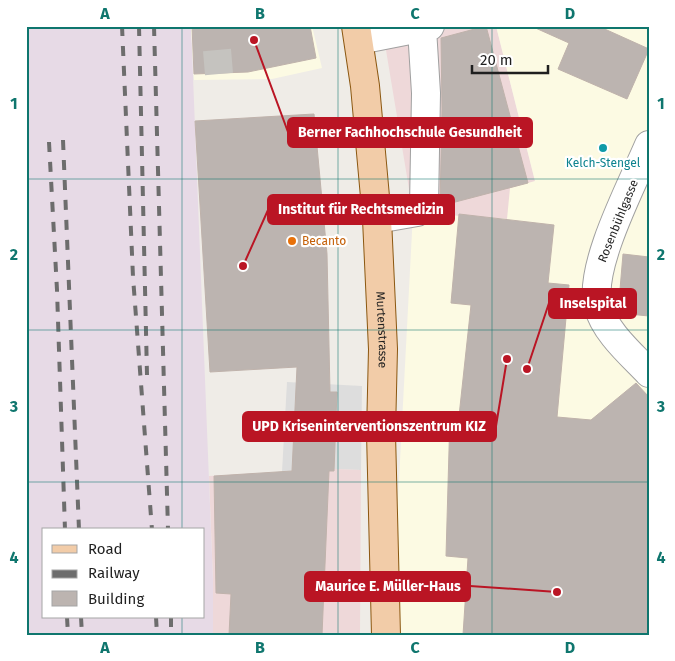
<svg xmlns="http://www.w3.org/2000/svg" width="675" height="661" font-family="'Fira Sans',sans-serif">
  <rect width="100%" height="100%" fill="#efece7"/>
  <!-- residential -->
  <path fill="#ddd" d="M287 382 362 386 361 470 335 469 282 472Z"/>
  <!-- commercial -->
  <path fill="#eed8d9" d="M382 26H496L535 181 507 219 413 213Z
    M335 469 361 470 360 635H213V581L209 476Z"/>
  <!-- industrial -->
  <path fill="#e7dae6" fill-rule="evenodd" d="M26 26H191L213 581V635H26ZM44 530H204V617H44Z"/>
  <!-- education -->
  <path fill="#fcfae3" d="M191 26H312L322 68 272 79 194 80Z
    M496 26H649V635H399L396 553 397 518 413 213 507 219 510 188 535 181Z"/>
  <!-- building -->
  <path fill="#bcb4b0" stroke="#bfb2ab" d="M192 26H310L316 58 248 72 194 74Z
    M486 26 528 183 440 206 442 109 441 38Z
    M531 26H598L649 49 627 99 558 69 569 43Z
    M314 114 327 254 330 392H337L334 471H329L322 635H229L231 594 216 593 214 476 292 471 297 367 210 372 195 121Z
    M459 214 554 225 548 283 569 285 557 417 591 420 636 383 649 397V635H463L468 558 446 556 450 415 459 416 471 305 451 303Z
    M623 254 649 257V316L618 313Z"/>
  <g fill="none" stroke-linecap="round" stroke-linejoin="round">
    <!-- minor-tunnel -->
    <path stroke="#c5c3bf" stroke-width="28" stroke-dasharray="28 14" stroke-linecap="butt" d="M217 50 219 74"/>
    <!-- minor casing -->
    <g stroke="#a0a0a0" stroke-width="30">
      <path id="minor" d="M359 40 430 26
        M649 145C633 183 588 267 598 306 605 332 631 354 649 373
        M377 219 417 212 424 207 426 93 422 29"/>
    </g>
    <!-- major casing -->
    <g stroke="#8b5710" stroke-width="30">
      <g id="major">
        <path id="s1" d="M356 26 365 86 377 219 383 349 381 433 386 635"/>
      </g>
    </g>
    <!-- minor -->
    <use href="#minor" stroke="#fff" stroke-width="28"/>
    <!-- major -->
    <use href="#major" stroke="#f2cca8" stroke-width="28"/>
    <!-- rail -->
    <path stroke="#6d6d6d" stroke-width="4" stroke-dasharray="10 10" stroke-linecap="butt" d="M122 26 133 277 152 530
      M139 26 147 375
      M154 26 168 530
      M63 140 79 530
      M49 142 57 290 65 530
      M67 617 68 635
      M81 617 82 635
      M156 617 157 635
      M171 617V635"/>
  </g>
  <!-- grid -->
  <path fill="none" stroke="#0f766e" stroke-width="1" stroke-opacity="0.55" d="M182 26V530M338 26V635M492 26V635M26 179H649M26 330H649M26 482H649M182 617V635"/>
  <!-- markers -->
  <circle fill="#0f9aa8" stroke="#fff" stroke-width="2" cx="603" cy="148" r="5"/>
  <circle fill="#e8710a" stroke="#fff" stroke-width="2" cx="292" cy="241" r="5"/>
  <g text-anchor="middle" stroke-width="4.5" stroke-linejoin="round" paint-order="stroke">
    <!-- culture labels -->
    <g font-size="12" fill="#0d838f" stroke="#fff">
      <text x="603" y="167">Kelch-Stengel</text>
    </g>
    <!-- street labels -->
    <g font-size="12" fill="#1f1f1f" stroke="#fff">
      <text transform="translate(618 221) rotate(-68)" y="4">Rosenbühlgasse</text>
      <text dy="4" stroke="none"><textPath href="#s1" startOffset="305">Murtenstrasse</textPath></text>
    </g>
    <!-- food labels -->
    <g font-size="12" fill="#c56008" stroke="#fff" text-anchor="start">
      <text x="302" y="245">Becanto</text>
    </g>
  </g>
  <!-- callouts -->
  <path fill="none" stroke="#ba1524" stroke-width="2" d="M254 40L288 132M243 266L268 210M527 369L549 303M507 359L496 426M557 592L470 586"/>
  <g fill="#ba1524" stroke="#fff" stroke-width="2">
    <circle cx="254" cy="40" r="5"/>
    <circle cx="243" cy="266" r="5"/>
    <circle cx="527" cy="369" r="5"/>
    <circle cx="507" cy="359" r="5"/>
    <circle cx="557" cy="592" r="5"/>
  </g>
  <g fill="#ba1524" stroke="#ba1524" stroke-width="2">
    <rect x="288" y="118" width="244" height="29" rx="5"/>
    <rect x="268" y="195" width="186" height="29" rx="5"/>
    <rect x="549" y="289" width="87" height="29" rx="5"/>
    <rect x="243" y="412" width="253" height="29" rx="5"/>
    <rect x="305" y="572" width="165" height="29" rx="5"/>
  </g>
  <g font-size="14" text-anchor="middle" font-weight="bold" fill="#fff">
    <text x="410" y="137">Berner Fachhochschule Gesundheit</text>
    <text x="361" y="214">Institut für Rechtsmedizin</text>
    <text x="593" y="308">Inselspital</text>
    <text x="369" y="431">UPD Kriseninterventionszentrum KIZ</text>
    <text x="388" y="591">Maurice E. Müller-Haus</text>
  </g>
  <!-- border -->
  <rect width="675" height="661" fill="none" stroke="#ffffff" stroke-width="55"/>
  <!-- legend -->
  <rect x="42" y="528" width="162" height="90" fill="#ffffff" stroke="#a5a5a5"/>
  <rect x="52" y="545" width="25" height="8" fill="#f2cca8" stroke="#a5a5a5"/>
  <text x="88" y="554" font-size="15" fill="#1f1f1f">Road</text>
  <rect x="52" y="570" width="25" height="8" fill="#6d6d6d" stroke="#a5a5a5"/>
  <text x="88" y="578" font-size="15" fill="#1f1f1f">Railway</text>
  <rect x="52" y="591" width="25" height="15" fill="#bcb4b0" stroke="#a5a5a5"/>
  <text x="88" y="604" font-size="15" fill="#1f1f1f">Building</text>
  <!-- scale -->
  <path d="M472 65v8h76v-8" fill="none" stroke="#1f1f1f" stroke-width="2.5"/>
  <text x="480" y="65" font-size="15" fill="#1f1f1f" stroke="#ffffff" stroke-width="4" paint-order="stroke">20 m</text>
  <rect x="28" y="28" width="620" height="606" fill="none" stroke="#0f766e" stroke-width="2"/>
  <g font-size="16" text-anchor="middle" font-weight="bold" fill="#0f766e">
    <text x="105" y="19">A</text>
    <text x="260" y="19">B</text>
    <text x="415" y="19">C</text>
    <text x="570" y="19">D</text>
    <text x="14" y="109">1</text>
    <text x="661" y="109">1</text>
    <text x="14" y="260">2</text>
    <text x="661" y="260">2</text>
    <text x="14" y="412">3</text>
    <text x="661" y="412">3</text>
    <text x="14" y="563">4</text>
    <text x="661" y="563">4</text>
    <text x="105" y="653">A</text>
    <text x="260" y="653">B</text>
    <text x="415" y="653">C</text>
    <text x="570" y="653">D</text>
  </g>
</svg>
